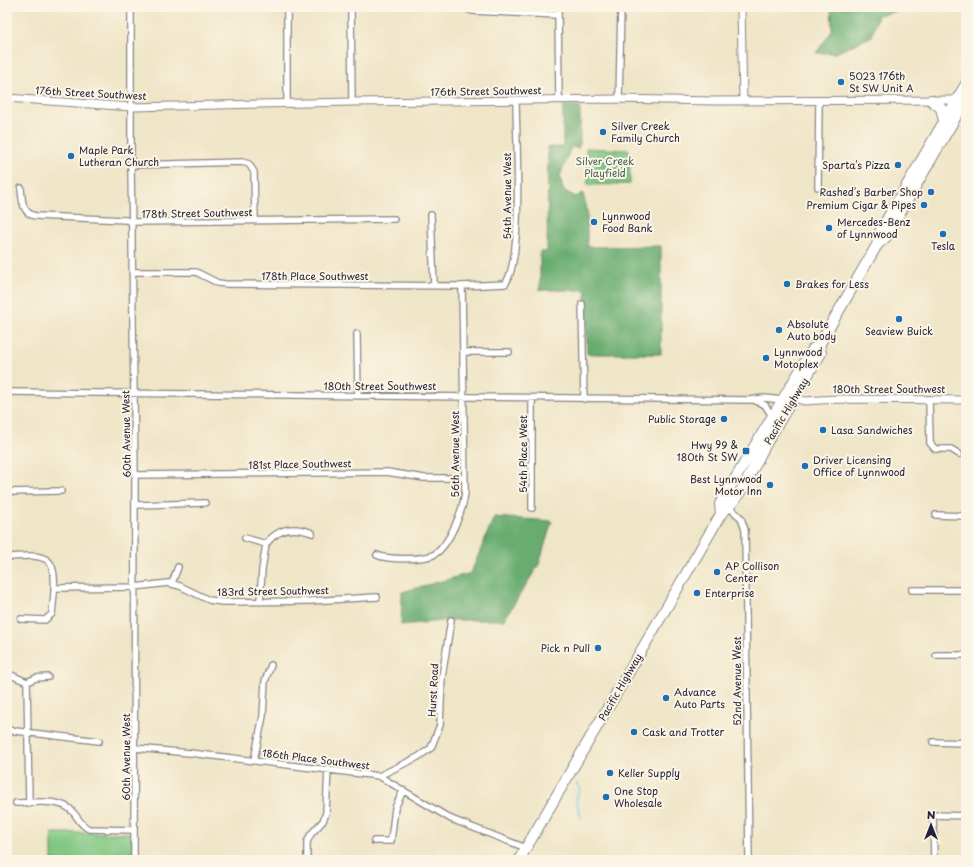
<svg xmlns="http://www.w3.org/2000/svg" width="973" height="867" font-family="'Playpen Sans',sans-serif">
  <rect width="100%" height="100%" fill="#fcf5e5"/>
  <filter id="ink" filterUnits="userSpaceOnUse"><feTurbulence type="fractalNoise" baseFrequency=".025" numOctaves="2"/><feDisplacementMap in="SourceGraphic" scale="8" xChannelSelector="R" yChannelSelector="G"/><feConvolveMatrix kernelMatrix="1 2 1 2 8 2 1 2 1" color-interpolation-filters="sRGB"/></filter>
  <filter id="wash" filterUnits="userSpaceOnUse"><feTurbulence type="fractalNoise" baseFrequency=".012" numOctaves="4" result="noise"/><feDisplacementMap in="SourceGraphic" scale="16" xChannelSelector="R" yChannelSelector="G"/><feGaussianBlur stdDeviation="0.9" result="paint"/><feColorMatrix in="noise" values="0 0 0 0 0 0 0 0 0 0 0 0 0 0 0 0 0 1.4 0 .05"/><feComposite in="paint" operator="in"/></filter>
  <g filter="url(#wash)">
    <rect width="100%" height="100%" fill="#efe5c7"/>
    <!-- green -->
    <path fill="#80c782" stroke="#51745e" d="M586 148 629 150 630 184 588 185Z
      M52 833H132V860H52Z"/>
    <!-- forest -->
    <path fill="#68ac70" stroke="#456756" d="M831 7H900V11L878 15 872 36 836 53H816L832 31Z
      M563 106H580V144L578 148 571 147 560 176 563 190 576 197 583 193 587 210V247L661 246V354H587L586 290H540V252H547L548 147H563Z
      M494 517 552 521 539 564 504 620H451L401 625 402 592 471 573Z"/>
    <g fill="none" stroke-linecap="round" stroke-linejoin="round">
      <!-- stream -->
      <path stroke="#5ec2dc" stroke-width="1.5" d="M577 784 580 789 576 799 581 818"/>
    </g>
  </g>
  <g filter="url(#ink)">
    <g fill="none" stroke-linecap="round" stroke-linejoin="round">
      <!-- street casing -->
      <g stroke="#888481" stroke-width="8">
        <path id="street" d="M131 7V165L135 475 134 860
          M287 7V103
          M351 7 352 102
          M464 7 472 11 558 15
          M558 7 559 100
          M619 99 621 7
          M131 165 242 162 249 164 254 172 255 221
          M818 187 819 100
          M21 188C22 200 22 214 36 216L126 220 132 222 394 219
          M431 215 434 285
          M133 272H196L218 283 225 284 462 286 505 284C524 260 516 135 516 100
          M582 304 584 399
          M357 334 358 396
          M463 352H509
          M7 392 750 400 764 398 782 400
          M532 399V508
          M929 399 930 443 935 449H951L959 454
          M754 400 765 405 772 416
          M135 475 387 472 424 478H464
          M7 492 61 491
          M135 505 205 503
          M729 507 741 518 745 530 749 860
          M936 515 966 516
          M245 538 266 544C278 528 294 526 312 533
          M377 555C388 560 425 560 435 554 450 544 464 508 465 491L462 286
          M7 557C18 557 37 553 47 560 59 568 53 601 52 614L45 620 21 619
          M172 583 178 567
          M54 588 135 587 168 583 180 586 209 600 222 602 310 601 377 597
          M912 590H966
          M260 601 262 570 266 544
          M936 655H966
          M11 675 27 682 36 678 48 677
          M27 682 29 803
          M7 730 99 741
          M933 742 966 743
          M135 748 190 753 379 776 451 819 526 848
          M254 760 263 716 265 681 271 665
          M379 776 418 757 431 748 440 725 442 677 451 620
          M16 803C32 803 60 798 72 811 78 817 80 825 89 829L134 830
          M374 841H391L395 808 403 791
          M307 860V842L311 834 323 821 326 813 328 768
          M934 860 933 815 966 816"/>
      </g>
      <!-- secondary casing -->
      <g stroke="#888481" stroke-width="9">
        <path id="secondary" d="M741 7 743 101
          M7 98 132 107 352 102 619 99 713 101 960 100
          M794 398 804 401 837 399 966 400"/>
      </g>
      <!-- highway casing -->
      <g stroke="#888481" stroke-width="12">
        <path id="highway" d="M931 100 941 108 944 121
          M877 245 880 232 889 216 966 84
          M721 514 720 504 813 349 819 345 877 245 886 237 966 99
          M519 860 721 514C743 496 753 466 767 442 784 412 803 383 821 353L819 345"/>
      </g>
      <!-- street -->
      <use href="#street" stroke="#fff" stroke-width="5.5"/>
      <!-- secondary -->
      <use href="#secondary" stroke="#fff" stroke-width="7"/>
      <!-- highway -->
      <use href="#highway" stroke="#fff" stroke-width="10"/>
    </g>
  </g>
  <!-- markers -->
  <g fill="#1f6fb2" stroke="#fcf5e5" stroke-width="1.5">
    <circle cx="841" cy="82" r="4"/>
    <circle cx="603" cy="132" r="4"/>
    <circle cx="71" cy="156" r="4"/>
    <circle cx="898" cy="165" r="4"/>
    <circle cx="931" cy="192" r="4"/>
    <circle cx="924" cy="205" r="4"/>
    <circle cx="594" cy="222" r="4"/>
    <circle cx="829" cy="228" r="4"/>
    <circle cx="943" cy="234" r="4"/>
    <circle cx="787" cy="284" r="4"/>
    <circle cx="899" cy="319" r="4"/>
    <circle cx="779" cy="330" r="4"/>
    <circle cx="766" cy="358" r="4"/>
    <circle cx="724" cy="419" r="4"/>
    <circle cx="823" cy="430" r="4"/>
    <rect x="742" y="447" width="8" height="8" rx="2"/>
    <circle cx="805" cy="466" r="4"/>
    <circle cx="770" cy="485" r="4"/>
    <circle cx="717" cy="572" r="4"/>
    <circle cx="697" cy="593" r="4"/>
    <circle cx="598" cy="648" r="4"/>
    <circle cx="666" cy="698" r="4"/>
    <circle cx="634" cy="732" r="4"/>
    <circle cx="610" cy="773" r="4"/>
    <circle cx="606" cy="797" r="4"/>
  </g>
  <g text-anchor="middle" stroke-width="4" stroke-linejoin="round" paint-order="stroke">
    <!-- poi labels -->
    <g font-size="10" fill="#22223b" stroke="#fcf5e5" text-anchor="start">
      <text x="849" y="80">5023 176th<tspan x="849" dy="12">St SW Unit A</tspan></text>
      <text x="611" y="130">Silver Creek<tspan x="611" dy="12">Family Church</tspan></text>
      <text x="79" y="154">Maple Park<tspan x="79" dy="12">Lutheran Church</tspan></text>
      <text x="890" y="169" text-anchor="end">Sparta's Pizza</text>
      <text x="923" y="196" text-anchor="end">Rashed's Barber Shop</text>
      <text x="916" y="209" text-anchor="end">Premium Cigar &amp; Pipes</text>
      <text x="602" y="220">Lynnwood<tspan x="602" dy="12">Food Bank</tspan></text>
      <text x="837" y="226">Mercedes-Benz<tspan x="837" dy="12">of Lynnwood</tspan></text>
      <text x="943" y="250" text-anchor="middle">Tesla</text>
      <text x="795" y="288">Brakes for Less</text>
      <text x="787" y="328">Absolute<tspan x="787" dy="12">Auto body</tspan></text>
      <text x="899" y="335" text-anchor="middle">Seaview Buick</text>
      <text x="774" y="356">Lynnwood<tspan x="774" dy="12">Motoplex</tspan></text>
      <text x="716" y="423" text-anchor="end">Public Storage</text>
      <text x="831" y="434">Lasa Sandwiches</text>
      <text x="738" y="449" text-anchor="end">Hwy 99 &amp;<tspan x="738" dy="12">180th St SW</tspan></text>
      <text x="813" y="464">Driver Licensing<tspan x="813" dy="12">Office of Lynnwood</tspan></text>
      <text x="762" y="483" text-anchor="end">Best Lynnwood<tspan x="762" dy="12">Motor Inn</tspan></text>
      <text x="725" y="570">AP Collison<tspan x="725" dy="12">Center</tspan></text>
      <text x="705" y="597">Enterprise</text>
      <text x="590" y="652" text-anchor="end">Pick n Pull</text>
      <text x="674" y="696">Advance<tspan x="674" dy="12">Auto Parts</tspan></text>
      <text x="642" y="736">Cask and Trotter</text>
      <text x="618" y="777">Keller Supply</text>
      <text x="614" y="795">One Stop<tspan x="614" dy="12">Wholesale</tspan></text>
    </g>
    <!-- street labels -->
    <g font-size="10" fill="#22223b" stroke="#fcf5e5">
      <text transform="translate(486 91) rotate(-1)" y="4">176th Street Southwest</text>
      <text transform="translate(91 93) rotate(3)" y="4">176th Street Southwest</text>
      <text transform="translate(507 196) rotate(-90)" y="4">54th Avenue West</text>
      <text transform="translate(197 213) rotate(-1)" y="4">178th Street Southwest</text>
      <text x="315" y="280">178th Place Southwest</text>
      <text x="380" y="390">180th Street Southwest</text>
      <text x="889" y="393">180th Street Southwest</text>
      <text transform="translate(786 411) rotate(-59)" y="4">Pacific Highway</text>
      <text transform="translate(126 434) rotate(-91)" y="4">60th Avenue West</text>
      <text transform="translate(455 454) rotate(-90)" y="4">56th Avenue West</text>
      <text transform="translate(523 454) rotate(-90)" y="4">54th Place West</text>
      <text transform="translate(300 464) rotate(-1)" y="4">181st Place Southwest</text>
      <text transform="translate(273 591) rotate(-1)" y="4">183rd Street Southwest</text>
      <text transform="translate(737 681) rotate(-90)" y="4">52nd Avenue West</text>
      <text transform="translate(620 687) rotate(-60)" y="4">Pacific Highway</text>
      <text transform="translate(433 690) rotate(-87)" y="4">Hurst Road</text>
      <text transform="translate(126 757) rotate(-90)" y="4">60th Avenue West</text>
      <text transform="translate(316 759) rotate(7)" y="4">186th Place Southwest</text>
    </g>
    <!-- park labels -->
    <g font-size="10" fill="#435c54" stroke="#fcf5e5">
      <text x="605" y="165">Silver Creek<tspan x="605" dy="12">Playfield</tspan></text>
    </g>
  </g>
  <!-- margin -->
  <rect width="973" height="867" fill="none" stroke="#fcf5e5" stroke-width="24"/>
  <!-- north arrow -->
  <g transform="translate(931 825)" stroke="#fcf5e5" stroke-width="3" paint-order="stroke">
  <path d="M0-3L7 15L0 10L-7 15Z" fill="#22223b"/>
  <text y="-6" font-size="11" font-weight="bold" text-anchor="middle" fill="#22223b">N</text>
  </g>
</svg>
